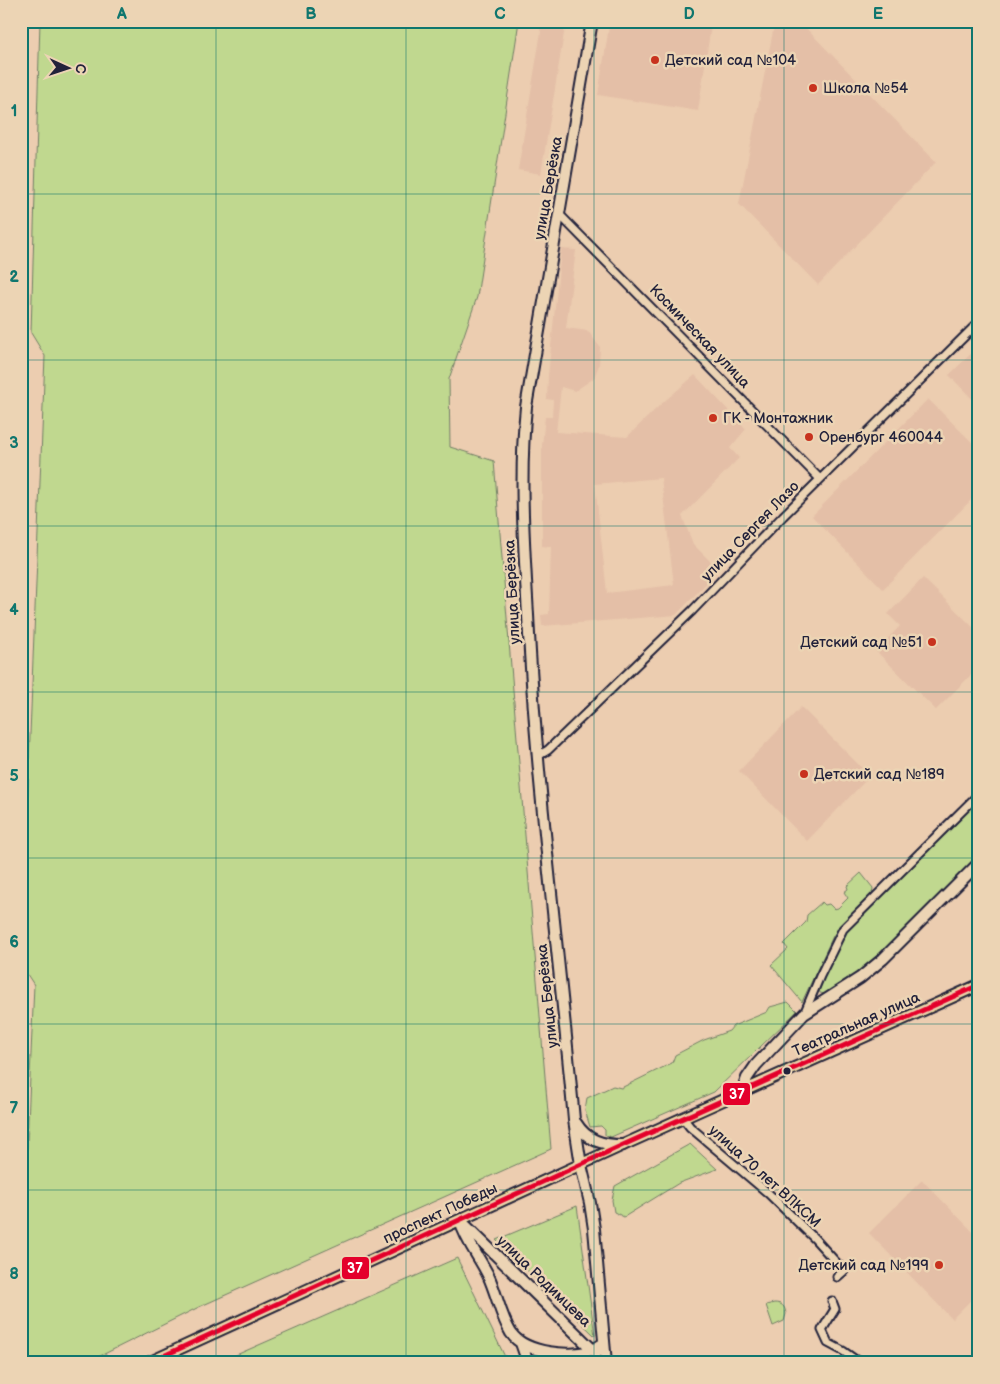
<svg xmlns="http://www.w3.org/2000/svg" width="1000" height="1384" font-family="'Balsamiq Sans',sans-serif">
  <rect width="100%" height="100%" fill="#eccdb0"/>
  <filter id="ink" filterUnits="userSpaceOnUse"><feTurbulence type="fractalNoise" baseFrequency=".02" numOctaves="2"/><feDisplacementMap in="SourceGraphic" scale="10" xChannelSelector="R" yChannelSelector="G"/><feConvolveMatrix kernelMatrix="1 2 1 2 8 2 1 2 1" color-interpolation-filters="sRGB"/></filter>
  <g filter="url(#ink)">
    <!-- built -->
    <path fill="#e4bfa7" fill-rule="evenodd" d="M537 21H566L541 174 518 170 541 32Z
      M610 21H684L711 26 698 111 598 95Z
      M775 21H799L936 162 818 285 739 204Z
      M561 249 576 250 566 328 588 331 600 347 599 365 594 378 575 391 561 387 556 432 627 437 660 405 695 375 746 429 730 448 739 458 682 516 693 544 719 570 676 615 542 626 541 615 549 614 551 547 542 546V445L545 417H552L553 400 547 399 548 376ZM661 478 674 585 607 593 595 484Z
      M979 346V406L949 375Z
      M928 399 979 449V492L883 589 812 516Z
      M923 578 979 633V667L936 710 876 651 900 626 888 614Z
      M801 707 870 776 807 841 739 771Z
      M922 1180 979 1238V1292L952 1319 869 1233Z"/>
    <!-- green -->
    <path fill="#c0d88f" stroke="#717d65" d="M40 21H519L477 297 449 379 450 447 494 461 551 1149 199 1307 86 1363H81L71 1358 63 1363H21V1284L34 985 21 965V962L45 356 31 333Z
      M979 801V856L862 972 825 994 820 993 819 989 839 943 849 928Z
      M861 873 873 888 872 895 839 928 833 936 802 1002 771 965 788 949 784 944 806 922 807 915 822 902 825 905 829 904 834 909 838 908 848 898 844 892 848 889 847 886Z
      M788 1002 797 1011 714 1092 611 1137 605 1135V1130L601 1126 590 1127 585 1110 587 1098 613 1086 621 1088 672 1063 675 1055 704 1040 729 1031 733 1026 767 1012 770 1007Z
      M690 1144 717 1169 679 1183 624 1217 614 1212 612 1200 615 1186Z
      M577 1206 595 1336 496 1240Z
      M457 1258 508 1363H218Z
      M774 1303C782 1303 785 1306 786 1314L784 1321 773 1326 766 1305Z"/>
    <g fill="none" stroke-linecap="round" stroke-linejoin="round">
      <!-- street casing -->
      <g stroke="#22223b" stroke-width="11">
        <path id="street" d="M559 214 820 479
          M538 756 548 750 692 611 783 516 979 322
          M804 1014 820 976 843 929 979 794
          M683 1118 690 1127 768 1193 814 1238 844 1271 837 1277
          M832 1301 835 1309 822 1330 828 1343 843 1351 860 1363"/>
      </g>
      <!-- secondary casing -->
      <g stroke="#22223b" stroke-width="14">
        <path id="secondary" d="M592 21 526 407C519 476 524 546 528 615 536 783 559 951 574 1120L581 1165 590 1203 594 1229 606 1363
          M742 1092 747 1078 756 1065 804 1014 860 978 883 959 979 863
          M576 1123C587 1141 603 1145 623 1145
          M460 1221C466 1241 479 1257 488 1275 497 1294 500 1315 511 1333 524 1353 573 1359 594 1349 597 1348 601 1345 604 1343
          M462 1222 596 1353
          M521 1343 528 1363"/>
      </g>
      <!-- primary casing -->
      <g stroke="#22223b" stroke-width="14">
        <path id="primary" d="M148 1363 623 1145 979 985"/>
      </g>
      <!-- street -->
      <use href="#street" stroke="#ecd4b4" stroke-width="7"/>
      <!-- secondary -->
      <use href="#secondary" stroke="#ecd4b4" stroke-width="10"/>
      <!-- primary -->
      <use href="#primary" stroke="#fae180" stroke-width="10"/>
      <!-- bus-1 casing -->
      <g stroke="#ecd4b4" stroke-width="9">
        <path id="bus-1" d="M148 1363 623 1145 979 985"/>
      </g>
      <!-- bus-1 -->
      <use href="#bus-1" stroke="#e4002b" stroke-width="5"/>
    </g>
  </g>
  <!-- grid -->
  <path fill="none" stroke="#0f766e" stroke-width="1" stroke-opacity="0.55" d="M216 21V1363M406 21V1363M594 21V1363M784 21V1363M21 194H979M21 360H979M21 526H979M21 692H979M21 858H979M21 1024H979M21 1190H979"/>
  <!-- markers -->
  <g fill="#c8321e" stroke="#ecd4b4" stroke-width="2">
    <circle cx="655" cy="60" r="5"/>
    <circle cx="813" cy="88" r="5"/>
    <circle cx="713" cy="418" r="5"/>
    <circle cx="809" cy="437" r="5"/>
    <circle cx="932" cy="642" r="5"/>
    <circle cx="804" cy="774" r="5"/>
    <circle cx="939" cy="1265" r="5"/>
  </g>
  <circle fill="#22223b" stroke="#ecd4b4" stroke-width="2" cx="787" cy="1071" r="4.5"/>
  <g text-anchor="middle" stroke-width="5" stroke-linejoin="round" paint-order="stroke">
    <!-- poi labels -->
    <g font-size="15" fill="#22223b" stroke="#ecd4b4" text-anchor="start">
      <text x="665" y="65">Детский сад №104</text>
      <text x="823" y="93">Школа №54</text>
      <text x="723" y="423">ГК - Монтажник</text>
      <text x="819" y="442">Оренбург 460044</text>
      <text x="922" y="647" text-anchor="end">Детский сад №51</text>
      <text x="814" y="779">Детский сад №189</text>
      <text x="929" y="1270" text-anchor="end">Детский сад №199</text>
    </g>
    <!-- street labels -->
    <g font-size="15" fill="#22223b" stroke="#ecd4b4">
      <text transform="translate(548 188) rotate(-80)" y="5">улица Берёзка</text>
      <text transform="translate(700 336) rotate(46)" y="5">Космическая улица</text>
      <text transform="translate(750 531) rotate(-46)" y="5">улица Сергея Лазо</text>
      <text transform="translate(512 592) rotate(-93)" y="5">улица Берёзка</text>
      <text transform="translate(547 996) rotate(-96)" y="5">улица Берёзка</text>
      <text transform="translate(856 1024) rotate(-24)" y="5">Театральная улица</text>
      <text transform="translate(765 1176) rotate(42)" y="5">улица 70 лет ВЛКСМ</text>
      <text transform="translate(440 1213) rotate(-25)" y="5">проспект Победы</text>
      <text transform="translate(544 1281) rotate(44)" y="5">улица Родимцева</text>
    </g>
  </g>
  <g stroke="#ecd4b4" stroke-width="2">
    <rect x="722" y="1082" width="29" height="24" rx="5" fill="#e4002b"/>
    <rect x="341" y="1256" width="29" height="24" rx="5" fill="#e4002b"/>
  </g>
  <g font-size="14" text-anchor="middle" font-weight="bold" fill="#fff">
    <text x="737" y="1099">37</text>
    <text x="355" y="1273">37</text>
  </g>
  <!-- margin -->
  <rect width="1000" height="1384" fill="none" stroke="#ecd4b4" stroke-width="55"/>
  <!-- north arrow -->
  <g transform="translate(68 68) rotate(93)" stroke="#ecd4b4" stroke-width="4" paint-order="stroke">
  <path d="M0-4L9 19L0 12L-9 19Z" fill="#22223b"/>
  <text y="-8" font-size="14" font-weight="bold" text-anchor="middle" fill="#22223b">С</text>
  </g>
  <rect x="28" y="28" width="944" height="1328" fill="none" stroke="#0f766e" stroke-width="2"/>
  <g font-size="16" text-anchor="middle" font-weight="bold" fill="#0f766e">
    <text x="122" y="19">A</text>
    <text x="311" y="19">B</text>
    <text x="500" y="19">C</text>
    <text x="689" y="19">D</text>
    <text x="878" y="19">E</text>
    <text x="14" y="116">1</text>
    <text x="14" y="282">2</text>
    <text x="14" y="448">3</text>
    <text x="14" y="615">4</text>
    <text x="14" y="781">5</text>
    <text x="14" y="947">6</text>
    <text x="14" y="1113">7</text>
    <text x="14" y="1279">8</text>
  </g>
</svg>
